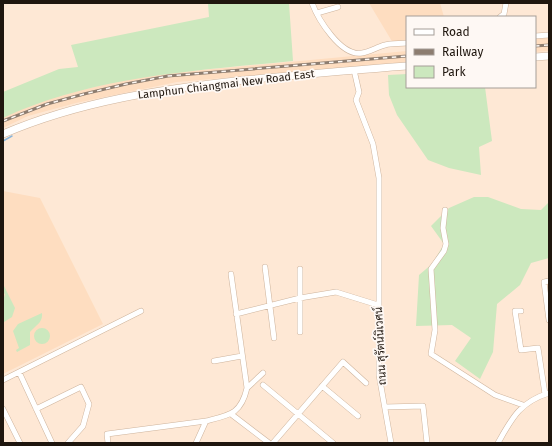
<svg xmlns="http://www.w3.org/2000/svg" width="552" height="446" font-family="'Fira Sans',Sarabun,sans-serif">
  <rect width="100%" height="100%" fill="#fee8d5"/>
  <!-- built -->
  <path fill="#feddc0" d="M369 3H440L444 17H407V42L393 43Z
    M549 38V51L535 52V39Z
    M407 51V62L177 82 76 103 28 116 3 128V115L45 99 139 76Z
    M3 191 40 198 103 324 3 374Z"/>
  <!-- green -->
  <path fill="#cce8be" d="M208 3H289L293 61C195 71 93 76 3 118V92L59 69 78 67 71 45 209 17Z
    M407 74V87H485L492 141 479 147 481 175 449 168 428 160 397 115 389 95 388 75Z
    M474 197H488L521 209 541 210 549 202V258L531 263 520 285 497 304 493 352 480 379 455 361 471 338 452 325 416 326 419 275 432 264 444 244 431 226 449 208Z
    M3 284 15 308 12 317 4 322H3V301L5 294 3 293Z
    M42 313C43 323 36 325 30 332V345L17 352 16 350 19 348 13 331 18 324Z
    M34 336a8 8 0 1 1 16 0a8 8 0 1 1-16 0Z"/>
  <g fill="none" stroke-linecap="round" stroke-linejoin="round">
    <!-- stream -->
    <path stroke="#8bb6da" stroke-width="1.5" d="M3 141 12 136"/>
    <!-- street casing -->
    <g stroke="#ceb49d" stroke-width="6">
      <path id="street" d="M312 3C318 19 341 57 362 53 370 52 377 47 385 45 392 43 400 44 407 43
        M317 13 338 7
        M500 17 504 14 506 3
        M535 36 549 35
        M354 70 359 92 356 100 373 144 379 178V375L391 443
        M445 210 443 228 446 244 444 251 431 269 435 330 431 354 495 395 523 405
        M265 267 274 338
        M300 269V332
        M549 281 544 282 549 320
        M521 311H515L521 350 538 348 545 394
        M236 314 300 298 336 292 378 305
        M214 361 242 356
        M19 372 52 443
        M3 380 141 311
        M263 385 333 443
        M322 386 358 416
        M247 388 263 373
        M385 407 423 406 427 443
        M3 409 20 443
        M36 409 81 387 89 404 83 426 68 443
        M231 414 269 443
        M108 443 107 434 206 421
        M196 443 206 421C230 415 241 414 247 388L231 274
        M273 443 343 362 366 383
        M498 443C512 418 520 402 549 393"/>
    </g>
    <!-- secondary casing -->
    <g stroke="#ceb49d" stroke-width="8">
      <path id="secondary" d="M535 57 549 56
        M3 134C80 101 162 89 244 80 298 75 353 70 407 66"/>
    </g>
    <!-- street -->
    <use href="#street" stroke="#fff" stroke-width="5"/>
    <!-- secondary -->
    <use href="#secondary" stroke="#fff" stroke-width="7"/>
    <!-- rail casing -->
    <g stroke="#8d7d70" stroke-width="3">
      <path id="rail" d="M535 46 549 45
        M3 121 47 104 84 94 126 84 168 76 407 56"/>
    </g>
    <!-- rail -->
    <use href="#rail" stroke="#fef8f4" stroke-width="1.5" stroke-dasharray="4.5" stroke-linecap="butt"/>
  </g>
  <g text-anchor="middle" stroke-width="3.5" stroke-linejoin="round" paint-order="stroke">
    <!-- street labels -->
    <g font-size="11" fill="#1f160e" stroke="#fef8f4">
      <text transform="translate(226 84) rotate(-7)" y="4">Lamphun Chiangmai New Road East</text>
      <text transform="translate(380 346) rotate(-93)" y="4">ถนน สุรัตน์นิเวศน์</text>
    </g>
  </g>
  <!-- border -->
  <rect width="552" height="446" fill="none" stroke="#1f160e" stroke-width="8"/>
  <!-- legend -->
  <rect x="406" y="16" width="130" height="72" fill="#fef8f4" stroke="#a59e98"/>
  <rect x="414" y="29" width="20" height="6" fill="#ffffff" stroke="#a59e98"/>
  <text x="442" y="36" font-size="12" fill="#1f160e">Road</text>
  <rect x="414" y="49" width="20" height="6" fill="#8d7d70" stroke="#a59e98"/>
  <text x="442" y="56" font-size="12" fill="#1f160e">Railway</text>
  <rect x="414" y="66" width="20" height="12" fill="#cce8be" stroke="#a59e98"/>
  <text x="442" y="76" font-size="12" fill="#1f160e">Park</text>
</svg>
